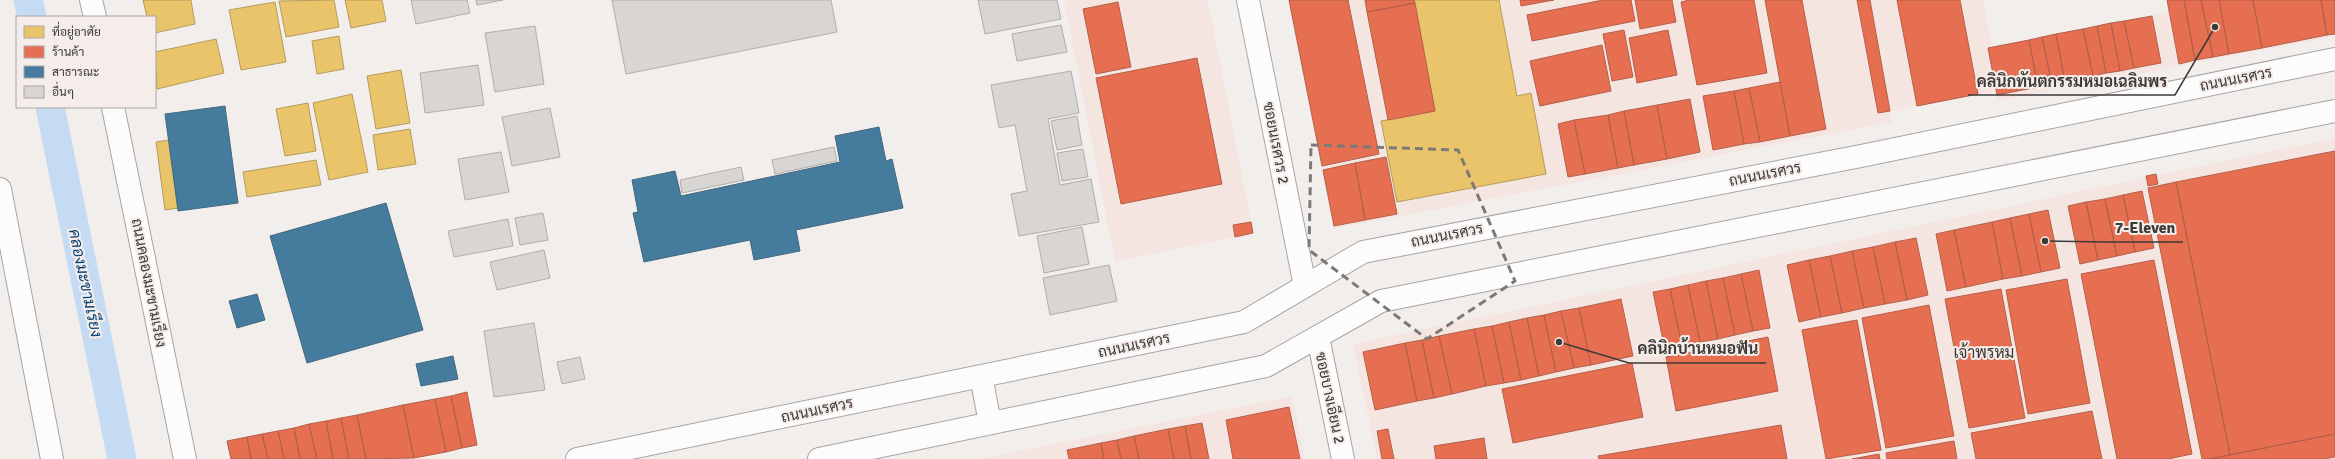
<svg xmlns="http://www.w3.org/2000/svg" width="2335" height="459" font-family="Signika,Sarabun,sans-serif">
  <rect width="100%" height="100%" fill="#f2eeec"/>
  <!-- commercial -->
  <path fill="#f5e5e1" d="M1064 0H1208L1251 222 1233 225 1235 237 1115 262Z
    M1288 0H1983L1992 47 2169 12 2167 0H2335V36L1998 101 1996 91 1890 111 1892 122 1333 229Z
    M2335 138V459H1377L1353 344Z
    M1292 396 1305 459H979Z"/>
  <!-- homes -->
  <path fill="#e9c46a" stroke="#b69b5b" d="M143 0H191L195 24 155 33V17H147Z
    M334 0 339 27 286 37 279 1Z
    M345 0H382L386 21 351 28Z
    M1414 0H1499L1517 96 1531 93 1546 174 1397 202 1381 121 1435 111Z
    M275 2 286 62 241 70 229 10Z
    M339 36 344 69 317 74 312 41Z
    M216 39 224 73 157 89 155 52Z
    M401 70 410 123 376 129 367 76Z
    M352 94 368 172 329 180 313 103Z
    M308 103 316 151 285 156 276 109Z
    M410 129 416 164 378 170 373 135Z
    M169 140 178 208 165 210 156 142Z
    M316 160 321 185 247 197 243 172Z"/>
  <!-- shops -->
  <path fill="#e76f51" stroke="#b45f4a" d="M1289 0H1348L1379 154 1322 166Z
    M1365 0H1414L1415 3 1367 12Z
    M1520 0H1554L1521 6Z
    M1603 0H1631L1635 21 1532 41 1527 15Z
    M1635 0H1672L1676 22 1640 29Z
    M1689 0H1754L1767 73 1697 85 1681 2Z
    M1765 0H1802L1826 129 1790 136Z
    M1857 0H1870L1890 111 1878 113Z
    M1897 0H1960L1978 94 1917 106Z
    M2167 0H2184L2195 60 2179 64Z
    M2184 0H2201L2213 57 2195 60Z
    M2201 0H2219L2229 54 2213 57Z
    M2219 0H2253L2262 48 2229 54Z
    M2253 0H2321L2327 35 2262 48Z
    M2321 0H2335V34L2327 35Z
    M1118 2 1131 67 1096 74 1083 9Z
    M1415 3 1435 111 1388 120 1367 12Z
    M2152 16 2161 63 2134 68 2124 21Z
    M2124 21 2134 68 2120 71 2111 23Z
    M2111 23 2120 71 2106 73 2097 26Z
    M2097 26 2106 73 2093 76 2083 29Z
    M2083 29 2093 76 2065 82 2056 34Z
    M1624 30 1633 77 1612 81 1603 34Z
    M1668 30 1677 75 1637 83 1629 38Z
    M2056 34 2065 82 2052 84 2042 37Z
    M2042 37 2052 84 2038 87 2029 40Z
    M2029 40 2038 87 1997 95 1988 48Z
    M1602 45 1611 91 1540 106 1530 61Z
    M1197 58 1222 184 1121 204 1096 78Z
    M1780 82 1790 136 1760 142 1749 88Z
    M1749 88 1760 142 1744 144 1734 91Z
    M1734 91 1744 144 1713 150 1703 96Z
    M1690 99 1700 152 1667 159 1657 105Z
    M1657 105 1667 159 1634 165 1624 111Z
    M1624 111 1634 165 1618 168 1608 115Z
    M1608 115 1618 168 1585 174 1574 120Z
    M1574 120 1585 174 1568 177 1558 124Z
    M2335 151V434L2230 455 2176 182Z
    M1386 157 1397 214 1365 220 1355 163Z
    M1355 163 1365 220 1334 226 1323 170Z
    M2156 174 2158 184 2148 186 2146 176Z
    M2176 182 2230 455 2209 459H2202L2148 188Z
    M2142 191 2154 248 2135 252 2123 195Z
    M2123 195 2135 252 2117 256 2105 199Z
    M2105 199 2117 256 2098 260 2086 202Z
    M2086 202 2098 260 2080 264 2068 206Z
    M2048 210 2060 268 2041 272 2029 214Z
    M2029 214 2041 272 2022 276 2010 218Z
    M2010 218 2022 276 2003 279 1992 222Z
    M1251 222 1253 233 1235 237 1233 225Z
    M1992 222 2003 279 1966 287 1954 230Z
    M1954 230 1966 287 1947 291 1936 234Z
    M1916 238 1928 295 1907 300 1895 242Z
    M1895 242 1907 300 1885 304 1873 247Z
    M1873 247 1885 304 1864 308 1852 251Z
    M1852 251 1864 308 1842 313 1830 256Z
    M1830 256 1842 313 1821 317 1809 260Z
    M1809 260 1821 317 1799 322 1787 265Z
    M2154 260 2192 454 2168 459H2117L2081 274Z
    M1759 270 1770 328 1753 331 1741 274Z
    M1741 274 1753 331 1735 335 1723 278Z
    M1723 278 1735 335 1718 339 1706 281Z
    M2067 279 2090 403 2028 414 2006 290Z
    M1706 281 1718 339 1700 342 1688 285Z
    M1688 285 1700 342 1682 346 1670 289Z
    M1670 289 1682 346 1665 350 1653 292Z
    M2001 289 2025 418 1969 428 1945 299Z
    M1621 299 1633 356 1591 365 1579 308Z
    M1929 305 1954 436 1886 448 1862 318Z
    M1579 308 1591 365 1574 368 1561 311Z
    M1561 311 1574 368 1556 372 1544 315Z
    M1544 315 1556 372 1539 376 1527 318Z
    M1527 318 1539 376 1521 380 1509 322Z
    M1857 320 1881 450 1826 459 1802 330Z
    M1509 322 1521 380 1504 383 1492 326Z
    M1492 326 1504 383 1486 386 1474 329Z
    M1474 329 1486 386 1452 394 1439 336Z
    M1439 336 1452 394 1434 398 1422 340Z
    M1768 337 1778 391 1676 411 1666 357Z
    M1422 340 1434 398 1417 401 1405 343Z
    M1405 343 1417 401 1375 410 1363 352Z
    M1632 363 1643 417 1513 443 1502 389Z
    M467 392 477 445 462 448 451 396Z
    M451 396 462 448 446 452 435 399Z
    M435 399 446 452 414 458 403 405Z
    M403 405 414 458 366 459 357 415Z
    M1289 407 1300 459H1233L1226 420Z
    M2092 411 2102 459H1976L1971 433Z
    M357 415 366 459H349L341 418Z
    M341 418 349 459H333L326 421Z
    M326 421 333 459H317L309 424Z
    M1202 423 1209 459H1191L1185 426Z
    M309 424 317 459H300L294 428Z
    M1781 425 1787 459H1599L1598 456Z
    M1185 426 1191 459H1174L1168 429Z
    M294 428 300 459H284L278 431Z
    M1168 429 1174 459H1139L1134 436Z
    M1388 429 1394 459H1382L1377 431Z
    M278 431 284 459H268L262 434Z
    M262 434 268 459H251L247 437Z
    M2335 434V457L2324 459H2209Z
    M1134 436 1139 459H1121L1117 440Z
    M247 437 251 459H231L227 441Z
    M1484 438 1487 459H1436L1434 446Z
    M1117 440 1121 459H1104L1101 443Z
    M1954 441 1957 459H1887L1886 453Z
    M1101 443 1104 459H1069L1067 450Z
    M1879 454 1880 459H1852Z"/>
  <!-- public -->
  <path fill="#457b9d" stroke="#43687f" d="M225 106 238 203 178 211 165 114Z
    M879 127 886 161 892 159 903 208 796 230 800 251 754 260 750 240 644 262 633 213 638 212 632 180 675 171 681 196 840 162 835 136Z
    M386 203 423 330 307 363 270 236Z
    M257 294 265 320 237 328 229 301Z
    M453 356 458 379 421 386 416 364Z"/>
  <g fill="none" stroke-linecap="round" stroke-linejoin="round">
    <!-- canal -->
    <path stroke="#c5dbf3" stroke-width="29" d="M28 0 32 17
      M50 107 122 459"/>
  </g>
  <!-- building -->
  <path fill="#d8d5d3" stroke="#b1adac" d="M411 0H467L470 13 416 24Z
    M476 0H503L477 5Z
    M612 0H831L837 32 626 74Z
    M978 0H1057L1061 19 985 34Z
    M1061 25 1067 52 1017 61 1012 34Z
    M535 26 544 84 495 92 485 33Z
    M478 65 484 105 425 113 420 73Z
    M1071 71 1079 113 1048 119 1060 185 1091 179 1099 222 1019 236 1011 194 1027 191 1015 125 999 128 991 85Z
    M550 108 560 157 512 166 502 117Z
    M1077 116 1082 145 1057 150 1051 121Z
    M834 147 837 161 775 174 772 160Z
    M1083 149 1088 177 1062 181 1057 153Z
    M501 152 509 192 465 200 458 159Z
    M741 167 744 180 682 193 680 180Z
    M543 213 548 240 520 245 515 218Z
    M508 219 513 246 454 257 448 231Z
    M1082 227 1089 264 1044 273 1037 236Z
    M544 250 550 278 497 290 490 262Z
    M1109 265 1117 301 1050 315 1043 278Z
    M534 323 545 390 494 397 484 331Z
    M580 357 585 379 562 384 557 362Z"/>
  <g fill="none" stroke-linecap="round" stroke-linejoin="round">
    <!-- minor casing -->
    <g stroke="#a8a4a3" stroke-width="24">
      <path id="minor" d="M1248 0 1305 286
        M1318 337 1343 459"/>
    </g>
    <!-- tertiary casing -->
    <g stroke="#a8a4a3" stroke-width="24">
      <path id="tertiary" d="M91 0 95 17
        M113 107 185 459
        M0 189 52 459
        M981 376 990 423
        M577 459 1244 322 1363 252 1861 156 2335 59
        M819 459 1266 366 1381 301 2335 111"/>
    </g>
    <!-- minor -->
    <use href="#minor" stroke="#fdfcfc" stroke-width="22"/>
    <!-- tertiary -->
    <use href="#tertiary" stroke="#fdfcfc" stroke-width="22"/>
  </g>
  <!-- marked area -->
  <path fill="none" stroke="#7d7978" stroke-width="3" stroke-dasharray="8 5" stroke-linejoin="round" d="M1311 145 1458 150 1515 281 1427 339 1309 250Z"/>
  <g text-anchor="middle" stroke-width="4" stroke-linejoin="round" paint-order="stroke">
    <!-- street labels -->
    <g font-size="15" fill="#3e3a39" stroke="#f5ede9">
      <text transform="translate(2236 79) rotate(-11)" y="5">ถนนนเรศวร</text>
      <text transform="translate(1276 143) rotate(79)" y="5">ซอยนเรศวร 2</text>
      <text transform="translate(1765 174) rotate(-11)" y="5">ถนนนเรศวร</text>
      <text transform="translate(1447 235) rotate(-11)" y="5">ถนนนเรศวร</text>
      <text transform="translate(149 283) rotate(79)" y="5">ถนนคลองมะขามเรียง</text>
      <text transform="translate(1134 345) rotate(-12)" y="5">ถนนนเรศวร</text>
      <text transform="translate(1330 398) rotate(78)" y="5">ซอยบางเอียน 2</text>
      <text transform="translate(817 410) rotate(-12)" y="5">ถนนนเรศวร</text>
    </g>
    <!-- water labels -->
    <g font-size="16" font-style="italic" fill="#074579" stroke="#f5ede9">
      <text transform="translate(86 283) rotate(78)" y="6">คลองมะขามเรียง</text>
    </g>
    <!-- neighbourhood labels -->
    <g font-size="16" fill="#3e3a39" stroke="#f5ede9">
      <text x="1984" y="358">เจ้าพรหม</text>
    </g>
  </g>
  <!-- callouts -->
  <path fill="none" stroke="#3e3a39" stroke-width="1.5" d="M2215 27L2175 95H1968M2045 241L2106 242H2183M1559 342L1629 363H1766"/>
  <g fill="#3e3a39" stroke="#f5ede9" stroke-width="1.5">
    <circle cx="2215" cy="27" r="4"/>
    <circle cx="2045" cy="241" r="4"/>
    <circle cx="1559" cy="342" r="4"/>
  </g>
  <g font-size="16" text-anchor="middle" font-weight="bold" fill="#3e3a39" stroke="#f5ede9" stroke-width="4" stroke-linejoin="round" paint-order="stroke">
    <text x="2072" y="87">คลินิกทันตกรรมหมอเฉลิมพร</text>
    <text x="2145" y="233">7-Eleven</text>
    <text x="1698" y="354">คลินิกบ้านหมอฟัน</text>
  </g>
  <!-- legend -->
  <rect x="16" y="16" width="140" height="92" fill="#f5ede9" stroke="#aca5a3"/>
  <rect x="24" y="26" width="20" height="12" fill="#e9c46a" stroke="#aca5a3"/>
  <text x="52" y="36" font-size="12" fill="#3e3a39">ที่อยู่อาศัย</text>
  <rect x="24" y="46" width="20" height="12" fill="#e76f51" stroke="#aca5a3"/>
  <text x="52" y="56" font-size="12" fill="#3e3a39">ร้านค้า</text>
  <rect x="24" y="66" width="20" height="12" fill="#457b9d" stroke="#aca5a3"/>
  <text x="52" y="76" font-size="12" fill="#3e3a39">สาธารณะ</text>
  <rect x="24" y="86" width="20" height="12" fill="#d8d5d3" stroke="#aca5a3"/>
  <text x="52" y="96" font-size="12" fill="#3e3a39">อื่นๆ</text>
</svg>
